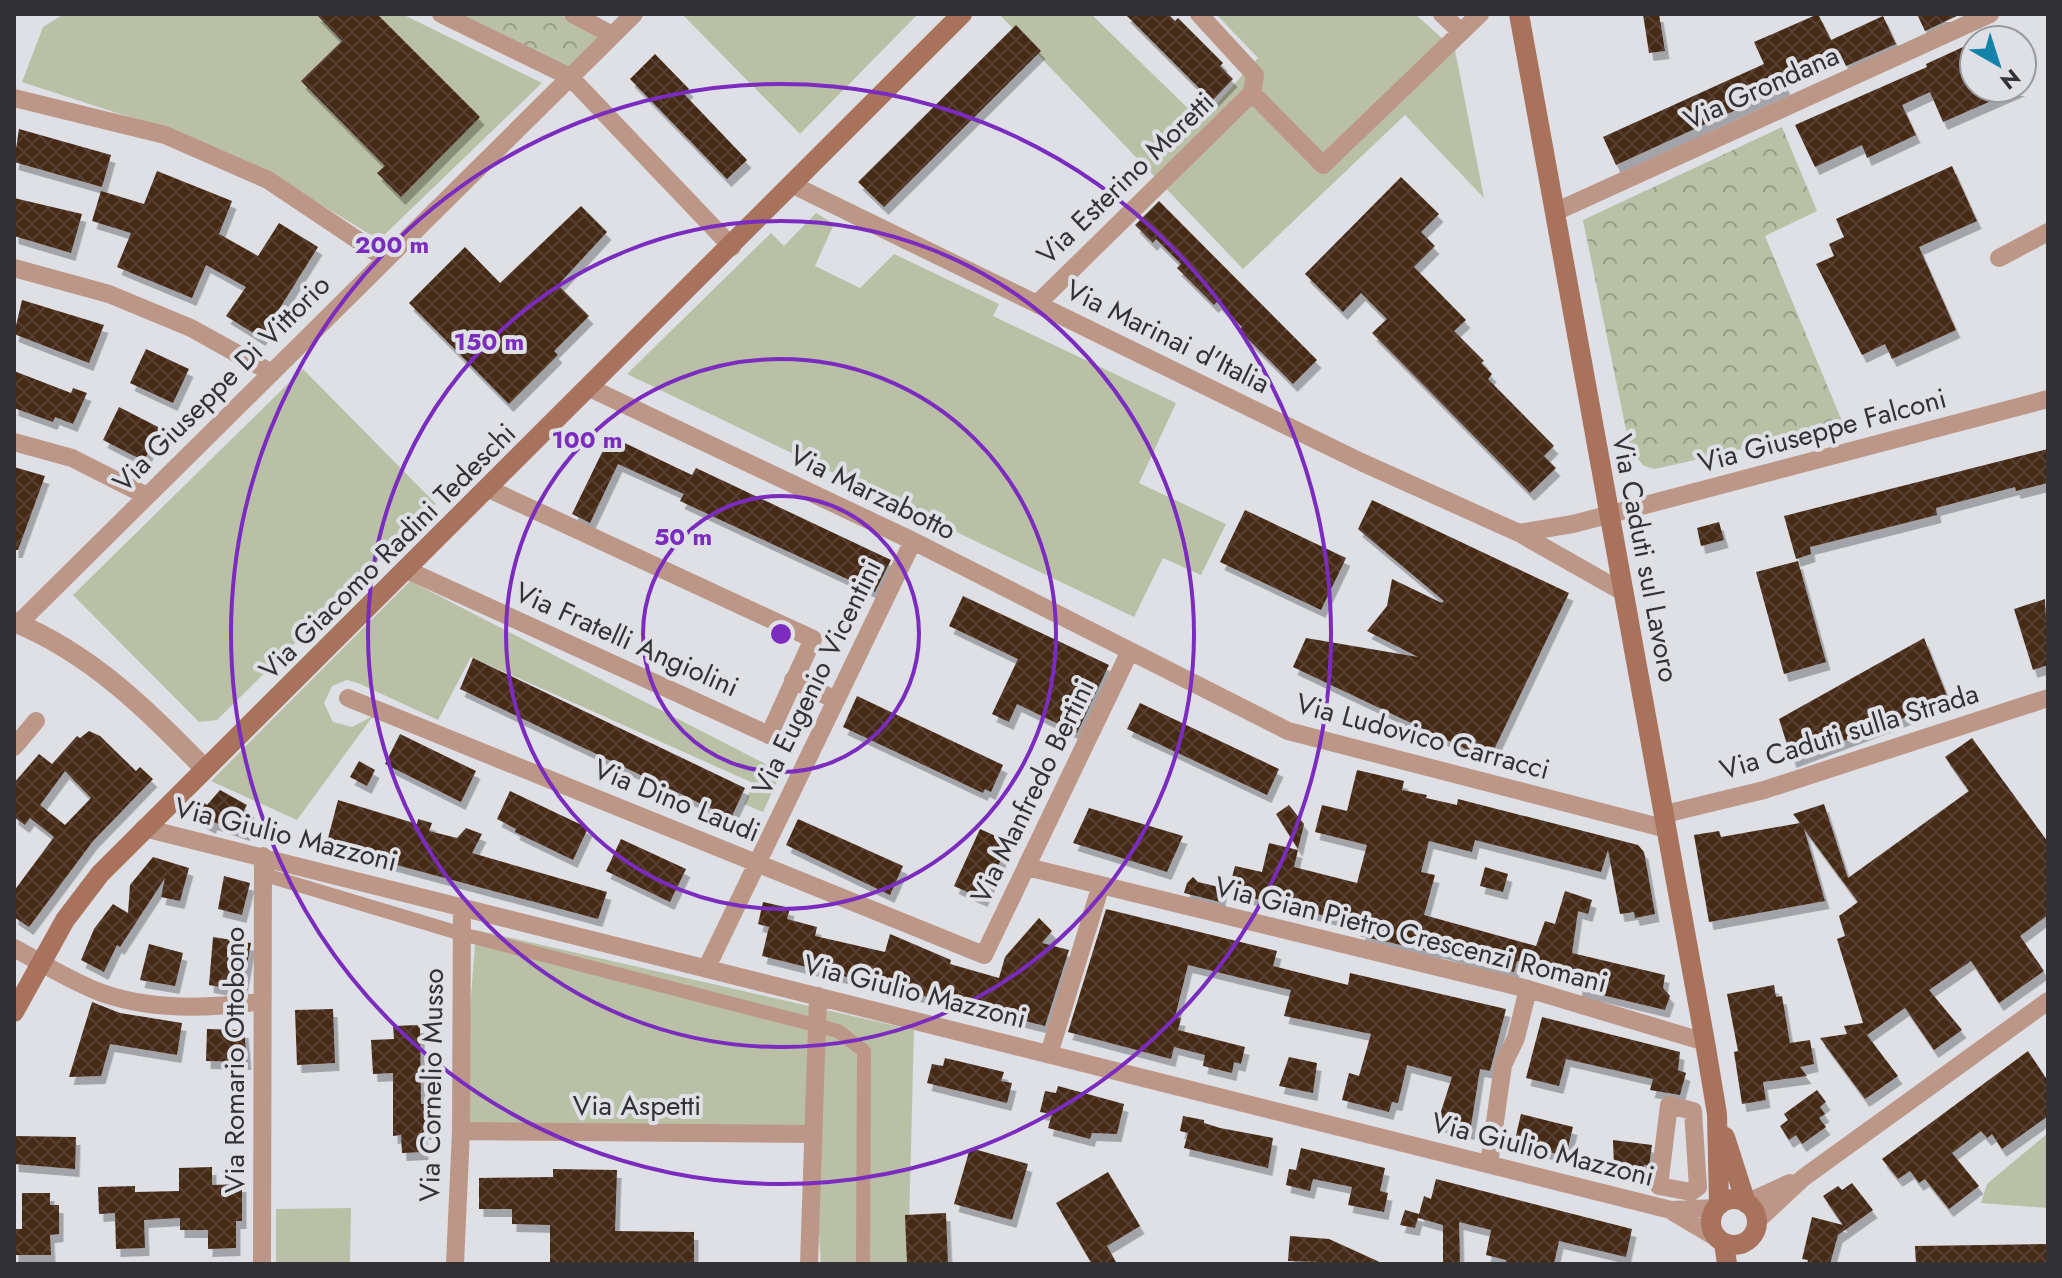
<svg xmlns="http://www.w3.org/2000/svg" width="2062" height="1278" font-family="Jost,sans-serif">
  <defs>
    <pattern id="park-crowns" width="20" height="18" patternUnits="userSpaceOnUse" patternTransform="scale(2)"><rect width="20" height="18" fill="#b9c0a6"/><path d="M2 6a3 3 0 1 1 6 0M12 15a3 3 0 1 1 6 0" fill="none" stroke="#979d88"/></pattern>
    <pattern id="building-cross-hatch" width="8" height="8" patternUnits="userSpaceOnUse" patternTransform="scale(2)"><rect width="8" height="8" fill="#452a17"/><path d="M0 0l8 8M0 8l8-8" fill="none" stroke="#584131"/></pattern>
    <filter id="shadow"><feDropShadow dx="4.5" dy="8" stdDeviation="0" flood-color="#0004"/></filter>
  </defs>
  <rect width="100%" height="100%" fill="#dee0e6"/>
  <!-- grass -->
  <path fill="#b9c0a6" d="M64 14H402L542 83 379 240 273 175 172 131 22 82 43 27Z
    M682 14H918L800 134Z
    M999 14H1091L1201 121 1258 58 1216 14H1415L1455 50 1484 198 1405 115 1243 269Z
    M816 213 834 224 815 266 860 288 894 254 999 304 993 316 1176 403 1139 483 1226 524 1201 575 1163 558 1134 617 627 374 771 233 784 246Z
    M303 369 436 504 217 720 199 722 73 595Z
    M410 581 781 772 763 812 744 804 753 783 471 657 438 720 358 683 347 680 332 686 324 703 333 722 352 727 373 716 297 820 211 781Z
    M476 930 914 1030 908 1264H821L812 1134 461 1131Z
    M2048 1133V1208L1981 1203 1987 1184Z
    M351 1208 350 1264H276V1209Z"/>
  <!-- park -->
  <path fill="url(#park-crowns)" d="M458 14H559L600 37 569 68Z
    M1782 127 1817 211 1765 236 1844 426 1655 469 1644 466 1630 449 1583 220Z"/>
  <!-- building -->
  <path fill="url(#building-cross-hatch)" fill-rule="evenodd" filter="url(#shadow)" d="M316 14H377L480 117 401 197 377 173 385 166 301 81 342 41Z
    M1125 14H1168L1175 21 1178 18 1223 63 1220 66 1233 79 1212 101Z
    M1643 14H1659L1665 51 1649 53Z
    M1818 14 1831 40 1883 16 1896 44 1846 66 1840 53 1783 81 1786 87 1616 165 1603 137 1764 64 1754 42Z
    M1917 14H1961L1925 31Z
    M1016 25 1041 51 884 207 858 182Z
    M1974 42V88H2021L1943 122 1930 92 1902 105 1916 135 1867 158 1862 145 1815 167 1795 125 1927 67 1926 64Z
    M655 54 689 89 684 94 747 160 727 179 630 79Z
    M19 129 111 155 102 187 14 162Z
    M1952 166 1977 221 1919 247 1956 330 1892 359 1885 344 1862 355 1816 264 1834 256 1829 244 1844 237 1836 219Z
    M157 171 232 201 219 234 258 256 279 223 318 247 261 338 226 316 246 287 206 265 192 298 117 267 131 233 92 221 101 191 144 204Z
    M1401 177 1439 214 1421 232 1435 246 1414 267 1466 320 1454 331 1484 361 1481 363 1492 374 1488 379 1554 446 1544 456 1556 468 1530 493 1372 333 1387 319 1361 293 1343 312 1305 274Z
    M14 198 82 214 71 253 14 236Z
    M1159 201 1317 360 1293 384 1239 330 1242 327 1217 302 1214 305 1177 268 1181 264 1156 239 1153 243 1135 225Z
    M581 206 607 232 558 285 589 316 554 351 558 355 509 404 409 303 465 247 500 283Z
    M22 300 104 325 89 363 14 334Z
    M146 349 189 369 173 403 130 383Z
    M14 371 71 393 73 388 87 393 73 424 55 417 53 422 14 408Z
    M119 407 160 428 144 461 103 440Z
    M610 436 692 475 696 468 891 560 875 592 680 501 684 494 618 464 590 523 572 514Z
    M2048 449V483L2016 491 2015 487 1936 508 1937 515 1810 547 1811 554 1796 559 1784 516Z
    M14 467 45 476 18 550H14Z
    M1372 500 1569 593 1489 760 1293 667 1306 638 1418 657 1367 631 1387 606 1392 579 1442 603 1444 601 1358 529Z
    M1245 510 1346 558 1321 610 1220 562Z
    M1719 522 1724 540 1701 546 1697 528Z
    M1798 561 1826 662 1784 674 1756 572Z
    M963 596 1109 665 1077 733 1017 704 1009 722 992 714 1018 659 949 626Z
    M2045 599 2048 665 2033 670 2014 609Z
    M1924 638 1949 701 1792 760 1779 719Z
    M473 658 745 788 731 818 460 689Z
    M857 696 1003 765 991 792 985 789 983 793 843 727Z
    M1140 703 1279 769 1267 795 1127 729Z
    M89 731 100 736 136 771 140 767 153 779 93 841 29 927 14 917V891L54 837 30 818 25 825 14 817V783L39 754 52 764 77 736 80 738ZM65 771 91 798 65 825 40 805Z
    M400 734 476 771 461 802 385 764Z
    M1972 738 2048 842V915L2020 936 2044 971 1999 1003 1971 961 1929 990 1962 1030 1934 1050 1905 1008 1885 1022 1867 1035 1898 1076 1865 1099 1820 1038 1847 1034 1844 1026 1863 1023 1837 939 1845 936 1839 916 1858 902 1804 829 1825 901 1709 922 1694 835 1719 831 1721 837 1800 823 1793 814 1824 804 1848 878 1969 791 1945 757Z
    M359 761 375 770 367 786 350 777Z
    M1357 770 1404 781 1402 790 1427 795 1426 798 1457 805 1458 799 1638 845 1644 852 1655 914 1635 918 1634 912 1620 914 1608 850 1601 872 1475 840 1472 852 1429 841 1421 872 1435 875 1424 915 1536 946 1545 921 1555 924 1565 891 1592 900 1588 914 1578 911 1572 953 1665 975 1663 988 1670 996 1665 1010 1577 989 1580 977 1544 968 1517 961 1514 972 1437 950 1436 953 1388 942 1360 936 1362 925 1228 892 1235 866 1262 872 1269 843 1298 850 1294 867 1357 883 1367 845 1315 832 1322 805 1347 811Z
    M220 790 247 805 243 812 254 818 245 833 213 822 211 826 195 817 203 802 207 805Z
    M510 791 588 828 573 860 515 832 516 829 497 819Z
    M338 800 417 824 418 819 432 823 429 831 457 838 466 828 482 834 472 853 607 892 598 919 326 846Z
    M1289 805 1304 824 1298 849 1276 814Z
    M1089 808 1183 836 1167 872 1073 843Z
    M798 819 903 866 890 895 786 845Z
    M980 829 1009 842 983 899 954 886Z
    M621 839 686 869 670 902 606 871Z
    M153 857 189 868 180 901 161 897 165 878 120 947 117 945 104 972 81 960 94 929 113 904 128 913 130 885Z
    M1485 867 1508 874 1503 892 1480 886Z
    M224 876 250 883 242 915 218 909Z
    M1193 877 1198 882 1223 888 1220 902 1184 893 1187 883Z
    M763 902 790 908 787 919 817 927 815 936 885 952 890 934 951 960 950 964 999 978 1005 957 1039 918 1052 931 1042 943 1069 950 1045 1026 762 956 769 927 758 924Z
    M1106 909 1277 951 1273 966 1348 985 1350 973 1506 1009 1490 1071 1480 1069 1470 1132 1437 1124 1452 1077 1407 1065 1398 1103 1392 1102 1389 1112 1342 1100 1349 1073 1359 1076 1371 1034 1284 1016 1291 990 1188 965 1175 1017 1181 1018 1178 1030 1245 1047 1241 1064 1234 1062 1232 1073 1203 1066 1205 1055 1174 1047 1171 1059 1068 1032Z
    M213 937 251 943 242 991 209 985Z
    M149 944 183 953 175 986 140 980Z
    M1774 985 1776 997 1782 996 1790 1043 1810 1040 1814 1064 1800 1067 1807 1076 1763 1082 1766 1100 1742 1104 1734 1052 1738 1051 1727 994Z
    M92 1002 120 1013 182 1023 177 1055 110 1044 101 1076 69 1077Z
    M333 1009 335 1063 297 1065 295 1010Z
    M1542 1017 1680 1052 1678 1070 1686 1073 1680 1095 1650 1090 1653 1079 1566 1059 1559 1086 1526 1078Z
    M420 1025 421 1104 434 1103 435 1131 423 1132 424 1152 402 1153 401 1135 393 1136V1073L373 1074 371 1040 394 1039 393 1026Z
    M207 1029 244 1030 247 1062 206 1061Z
    M2028 1051 2048 1081V1116L2002 1149 1992 1134 1987 1138 1981 1131 1952 1153 1979 1186 1949 1209 1925 1179 1919 1183 1910 1171 1898 1179 1882 1159Z
    M1289 1057 1317 1063 1313 1093 1279 1086Z
    M945 1058 1004 1072 1001 1081 1012 1083 1007 1103 927 1083 932 1064 943 1066Z
    M1058 1086 1124 1104 1117 1134 1092 1133 1090 1139 1048 1128 1052 1114 1040 1112 1045 1091 1056 1093Z
    M1817 1090 1826 1102 1820 1107 1825 1114 1819 1118 1826 1127 1802 1144 1796 1135 1789 1140 1780 1126 1788 1120 1784 1114Z
    M1521 1114 1573 1127 1566 1156 1514 1144Z
    M1183 1116 1204 1120V1123L1220 1128 1273 1138 1268 1168 1184 1148 1188 1133 1180 1131Z
    M14 1136 76 1137 75 1169 14 1164Z
    M1613 1140 1652 1145 1649 1166 1644 1165 1643 1173 1614 1169Z
    M970 1148 1028 1164 1012 1220 954 1204Z
    M1301 1148 1385 1168 1380 1191 1388 1193 1384 1212 1348 1205 1352 1187 1313 1179 1310 1191 1286 1185 1289 1169 1296 1170Z
    M212 1167V1185L242 1184V1221H236V1248L208 1249V1230H180V1218L144 1220 145 1248 116 1249 115 1213 99 1214 98 1187 135 1186V1192L179 1191V1168Z
    M553 1169 617 1170 615 1231 694 1232V1264H550V1225L512 1224V1209H479V1178L553 1177Z
    M1108 1172 1140 1226 1107 1246 1117 1264H1092L1056 1203Z
    M1436 1179 1632 1229 1626 1257 1559 1241 1554 1264H1506V1260L1486 1255 1491 1230 1459 1222 1460 1264H1443V1225L1418 1218 1424 1196 1431 1199Z
    M1852 1183 1873 1210 1838 1235 1830 1264H1807L1808 1260 1802 1259 1812 1217 1843 1225 1823 1196 1838 1186 1842 1190Z
    M22 1193H50V1205H59V1234L50 1235 51 1255H14V1229H22Z
    M1405 1210 1419 1214 1415 1228 1400 1225Z
    M946 1213 948 1264H907L905 1215Z
    M1290 1236 1329 1239 1384 1264 1288 1261Z
    M2048 1244V1264H1916L1915 1246Z"/>
  <g fill="none" stroke-linecap="round" stroke-linejoin="round">
    <!-- pedestrian -->
    <path stroke="#bc9788" stroke-width="14" d="M262 874 462 934 838 1031 864 1051 863 1264"/>
    <!-- minor -->
    <path stroke="#bc9788" stroke-width="18" d="M441 14 570 77 732 247
      M573 14 612 35
      M1199 14 1255 75 1252 93
      M1442 14 1461 32
      M1252 93 1323 165 1480 14
      M14 98 165 135 268 180 386 259
      M793 185 1361 462 1519 533 1623 592
      M1555 212 1990 14
      M1999 258 2048 232
      M14 268 109 294 191 328 272 373
      M1038 303 1252 93
      M590 388 913 541 1288 731 1667 829
      M14 442 72 458 147 496
      M1519 533 1573 524 2048 399
      M407 570 769 735 813 639 489 489
      M18 624 634 14
      M793 680 836 700
      M348 698 984 955 1130 651
      M14 747 36 721
      M1665 814 1764 790 2048 698
      M144 828 1671 1210 1716 1208
      M1027 867 1528 989 1705 1042
      M14 948C42 963 72 982 102 993 153 1011 209 1009 262 1001
      M707 967 913 541
      M1049 1054 1101 885
      M1669 1105 1693 1111 1698 1187 1691 1192 1659 1186Z
      M461 1131 812 1134
      M1489 1164 1503 1065 1516 1038 1528 989
      M1746 1203 1790 1183
      M1673 1212 1717 1238
      M1757 1221 1803 1178 2048 1001
      M262 1264 263 856
      M455 1264 461 1131 462 906
      M809 1264 818 996"/>
    <!-- tertiary -->
    <path stroke="#bc9788" stroke-width="20" d="M14 622C92 654 147 710 205 769"/>
    <!-- secondary -->
    <path stroke="#a8725d" stroke-width="20" d="M1519 14 1705 1042 1717 1114 1719 1205
      M14 1012 65 920 100 874 962 14
      M1725 1137 1746 1203
      M1711 1222a23 23 0 1 1 46 0a23 23 0 1 1-46 0Z
      M1724 1243 1727 1264"/>
  </g>
  <!-- distance rings -->
  <g fill="none" stroke="#7b2cbf" stroke-width="4">
    <circle cx="781" cy="634" r="138"/>
    <circle cx="781" cy="634" r="275"/>
    <circle cx="781" cy="634" r="413"/>
    <circle cx="781" cy="634" r="550"/>
  </g>
  <g text-anchor="middle" stroke-width="8" stroke-linejoin="round" paint-order="stroke">
    <!-- street labels -->
    <g font-size="28" fill="#323235" stroke="#dee0e6">
      <text transform="translate(1761 87) rotate(-24)" y="10">Via Grondana</text>
      <text transform="translate(1125 178) rotate(-44)" y="10">Via Esterino Moretti</text>
      <text transform="translate(1168 336) rotate(26)" y="10">Via Marinai d'Italia</text>
      <text transform="translate(221 383) rotate(-45)" y="10">Via Giuseppe Di Vittorio</text>
      <text transform="translate(1822 430) rotate(-15)" y="10">Via Giuseppe Falconi</text>
      <text transform="translate(873 492) rotate(26)" y="10">Via Marzabotto</text>
      <text transform="translate(387 551) rotate(-45)" y="10">Via Giacomo Radini Tedeschi</text>
      <text transform="translate(1646 558) rotate(79)" y="10">Via Caduti sul Lavoro</text>
      <text transform="translate(627 639) rotate(24)" y="10">Via Fratelli Angiolini</text>
      <text transform="translate(816 677) rotate(-64)" y="10">Via Eugenio Vicentini</text>
      <text transform="translate(1849 731) rotate(-17)" y="10">Via Caduti sulla Strada</text>
      <text transform="translate(1423 736) rotate(15)" y="10">Via Ludovico Carracci</text>
      <text transform="translate(1032 791) rotate(-64)" y="10">Via Manfredo Bertini</text>
      <text transform="translate(677 800) rotate(22)" y="10">Via Dino Laudi</text>
      <text transform="translate(286 834) rotate(14)" y="10">Via Giulio Mazzoni</text>
      <text transform="translate(1411 934) rotate(14)" y="10">Via Gian Pietro Crescenzi Romani</text>
      <text transform="translate(915 991) rotate(14)" y="10">Via Giulio Mazzoni</text>
      <text transform="translate(234 1060) rotate(-90)" y="10">Via Romario Ottobono</text>
      <text transform="translate(431 1085) rotate(-89)" y="10">Via Cornelio Musso</text>
      <text x="637" y="1115">Via Aspetti</text>
      <text transform="translate(1543 1149) rotate(14)" y="10">Via Giulio Mazzoni</text>
    </g>
  </g>
  <circle cx="781" cy="634" r="12" fill="#7b2cbf" stroke="#dee0e6" stroke-width="4"/>
  <g font-size="24" text-anchor="middle" font-weight="bold" fill="#7b2cbf" stroke="#dee0e6" stroke-width="8" stroke-linejoin="round" paint-order="stroke">
    <text x="392" y="253">200 m</text>
    <text x="489" y="350">150 m</text>
    <text x="587" y="448">100 m</text>
    <text x="683" y="545">50 m</text>
  </g>
  <!-- border -->
  <rect width="2062" height="1278" fill="none" stroke="#323235" stroke-width="32"/>
  <!-- north arrow -->
  <g transform="translate(1998 64) rotate(141)"><circle r="38" fill="#dee0e6" stroke="#999a9f" stroke-width="2"/>
  <path d="M0-6L14 30L0 20L-14 30Z" fill="#1383aa"/>
  <text y="-12" font-size="22" font-weight="bold" text-anchor="middle" fill="#323235">N</text>
  </g>
</svg>
